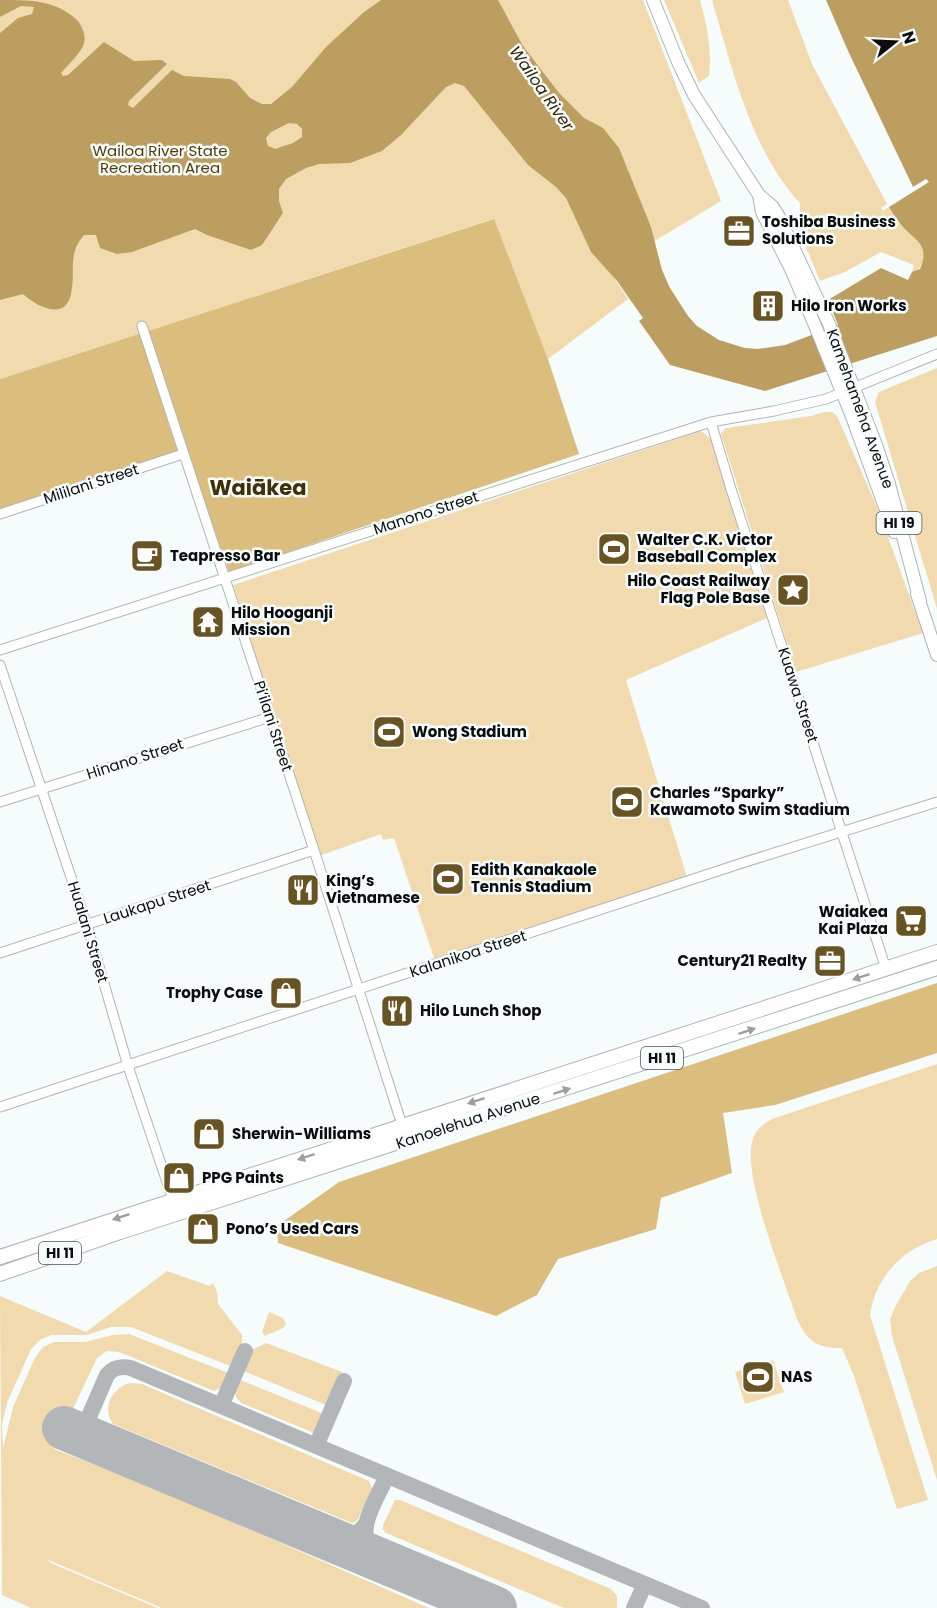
<svg xmlns="http://www.w3.org/2000/svg" width="937" height="1608" font-family="Poppins,sans-serif">
  <rect width="100%" height="100%" fill="#f6fbfc"/>
  <!-- green -->
  <path fill="#f1dbae" d="M0 0H643L721 201 608 269 628 299 548 359 493 219 0 379Z
    M664 0H700C707 26 712 49 709 76L699 83Z
    M712 0H788L812 64 887 204 881 208 883 211 889 207C893 214 898 221 903 227 916 241 934 251 917 271L912 272 914 265 881 252 845 272 820 281 796 223 800 217V203C752 153 731 65 712 0Z
    M937 368V609L875 402 879 392Z
    M824 412H832L837 416 877 507 923 633 796 672 721 434 726 428 811 416Z
    M701 431 711 439 767 618 626 680 688 880 435 961 394 838 383 840 381 834 319 856 233 585Z
    M937 957V960L448 1121 429 1124Z
    M937 1064V1239C901 1250 876 1277 870 1315L928 1500 897 1509 854 1376 842 1348C817 1348 808 1342 797 1319 784 1279 743 1180 752 1142 755 1130 762 1125 772 1119Z
    M937 1266V1480L892 1336 890 1320 895 1307 910 1281 919 1273Z
    M167 1271 210 1286 213 1283 217 1292 218 1304 242 1335V1347L233 1367 131 1327H111L87 1335H51L40 1340 31 1349 7 1403 2 1424 3 1448 13 1407 35 1358 43 1347 54 1342H85L113 1335 129 1334 231 1374 224 1386 214 1391 119 1352 107 1351 97 1358 54 1449 155 1488 429 1608H162L46 1559 53 1564 158 1608H31L2 1595 0 1296 86 1332Z
    M269 1312 283 1318 286 1324 283 1328 265 1336 262 1332Z
    M266 1343 342 1372V1376L326 1405 241 1370 252 1350Z
    M773 1360 784 1392 745 1404 735 1372Z
    M238 1379 324 1414 316 1432 314 1433 241 1403C233 1395 234 1389 238 1379Z
    M130 1383 142 1384 369 1481 372 1489 357 1521 352 1523 113 1424C101 1408 113 1387 130 1383Z
    M395 1500H400L611 1589 617 1596V1608H564L386 1533 383 1530V1525Z"/>
  <!-- forest -->
  <path fill="#dbbd7d" d="M494 219 548 359 579 454 229 572 186 448 0 511V379Z
    M937 983V1053L775 1105 723 1113 732 1173 661 1198 656 1229 558 1259 537 1295 496 1316 278 1243 277 1226 339 1182Z"/>
  <!-- water -->
  <path fill="#bc9f60" fill-rule="evenodd" d="M0 0C32 0 56 0 78 21 82 27 86 34 84 43 82 52 68 65 61 73L63 76 68 75 104 42 134 61 162 60 167 64 129 101 128 105 133 108 172 70 184 76 230 79 236 82 250 98 262 104H271L292 87 326 47 363 13 381 0H498L523 46 559 93 584 118 603 128 619 148 651 227 662 270 670 288 688 316 697 326 719 340 745 348 758 349 785 345 838 325 828 300 881 268 908 280 912 272 920 269C930 246 917 242 903 227 898 221 893 214 889 207L929 182 926 179 913 187 849 53 826 0H937V336L765 391 670 365 639 321 643 318 617 281 591 252 566 198 556 187 528 165 464 86 455 83 446 87 401 135 382 151 350 163 319 164 306 168 286 179 279 189V201L283 213 262 245 251 250 207 235 195 229 132 252 117 254 100 248 96 235H84C67 254 76 272 71 294 65 322 36 306 23 294L0 300V33L18 18 32 14 34 7 21 6 0 17ZM289 123 297 124 302 129V137L293 143 275 149 268 146 266 138 271 132Z
    M762 1371 766 1385 746 1391 741 1377Z"/>
  <g fill="none" stroke-linecap="round" stroke-linejoin="round">
    <!-- taxiway -->
    <path stroke="#b3b6b8" stroke-width="16" d="M221 1406 245 1351
      M81 1435 107 1375C113 1367 121 1366 131 1368L702 1608
      M316 1446 344 1381
      M387 1476C378 1497 353 1531 373 1552 378 1557 384 1560 389 1564
      M327 1537C343 1540 356 1538 366 1524
      M634 1608 645 1584"/>
    <!-- runway -->
    <path stroke="#b3b6b8" stroke-width="44" d="M64 1428 495 1608"/>
    <!-- minor casing -->
    <g stroke="#b0b4b5" stroke-width="11">
      <path id="minor" d="M142 326 314 850 402 1125
        M711 422 731 489 886 969
        M0 514 183 454
        M0 650 711 422 774 411 826 399 937 354
        M0 665 87 925 128 1066 173 1200
        M0 802 270 717
        M0 953 314 850
        M0 1107 742 863 937 802"/>
    </g>
    <!-- major casing -->
    <g stroke="#b0b4b5" stroke-width="14">
      <path id="major" d="M653 0 678 62 694 95 759 195 772 206 778 215 829 324 876 445 889 484 920 601
        M759 195 762 212 791 269 816 328 851 414 894 532
        M917 594 937 655"/>
    </g>
    <!-- highway casing -->
    <g stroke="#b0b4b5" stroke-width="16">
      <path id="highway" d="M0 1257 937 952
        M0 1274 120 1232 937 968"/>
    </g>
    <!-- minor -->
    <use href="#minor" stroke="#fff" stroke-width="9"/>
    <!-- major -->
    <use href="#major" stroke="#fff" stroke-width="12"/>
    <!-- highway -->
    <use href="#highway" stroke="#fff" stroke-width="14"/>
  </g>
  <!-- one-way arrows -->
  <defs><path id="oneway-solid" d="M-6-.8H1V-3.2L6.5 0L1 3.2V.8H-6Z" transform="scale(1.5)"/></defs>
  <g fill="#9e9e9f">
    <use href="#oneway-solid" transform="translate(861 977) rotate(162)"/>
    <use href="#oneway-solid" transform="translate(747 1031) rotate(-18)"/>
    <use href="#oneway-solid" transform="translate(562 1091) rotate(-18)"/>
    <use href="#oneway-solid" transform="translate(476 1101) rotate(162)"/>
    <use href="#oneway-solid" transform="translate(306 1157) rotate(162)"/>
    <use href="#oneway-solid" transform="translate(121 1217) rotate(162)"/>
  </g>
  <!-- icons -->
  <defs>
    <g id="office-square" transform="scale(1.725)"><rect x="-9" y="-9" width="18" height="18" rx="4" fill="#685322" stroke="#f6fbfc"/><path d="M-6-3h4V-5.5h4V-3h4V5H-6ZM-1-4.5V-3h2v-1.5ZM-6 0V1H6V0Z" fill="#fff"/></g>
    <g id="building-square" transform="scale(1.725)"><rect x="-9" y="-9" width="18" height="18" rx="4" fill="#685322" stroke="#f6fbfc"/><path d="M-4-6H4V6H1V3H-1V6H-4ZM-2.5-4.3h1.7v1.8h-1.7ZM.8-4.3h1.7v1.8H.8ZM-2.5-1h1.7V.8h-1.7ZM.8-1h1.7V.8H.8Z" fill="#fff"/></g>
    <g id="stadium-square" transform="scale(1.725)"><rect x="-9" y="-9" width="18" height="18" rx="4" fill="#685322" stroke="#f6fbfc"/><path d="M0-5a6.5 5 0 1 0 0 10a6.5 5 0 1 0 0-10ZM-3.5-1.8h7v3.6h-7Z" fill="#fff"/></g>
    <g id="cafe-square" transform="scale(1.725)"><rect x="-9" y="-9" width="18" height="18" rx="4" fill="#685322" stroke="#f6fbfc"/><path d="M-5.5-4.5H6V0H3Q3 3.5 0 3.5H-2.5Q-5.5 3.5-5.5 0ZM3-3.2v2h1.7v-2ZM-6 4.5H4V6H-6Z" fill="#fff"/></g>
    <g id="sight-square" transform="scale(1.725)"><rect x="-9" y="-9" width="18" height="18" rx="4" fill="#685322" stroke="#f6fbfc"/><path d="M0-6L1.8-2.2L6-1.7L2.9 1.2L3.7 5.4L0 3.3L-3.7 5.4L-2.9 1.2L-6-1.7L-1.8-2.2Z" fill="#fff"/></g>
    <g id="temple-square" transform="scale(1.725)"><rect x="-9" y="-9" width="18" height="18" rx="4" fill="#685322" stroke="#f6fbfc"/><path d="M0-6L5-2H3V0L6.5 2.5H4V6H1.5V3h-3V6H-4V2.5H-6.5L-3 0V-2H-5Z" fill="#fff"/></g>
    <g id="restaurant-square" transform="scale(1.725)"><rect x="-9" y="-9" width="18" height="18" rx="4" fill="#685322" stroke="#f6fbfc"/><path d="M-5-6h1v4h1v-4h1v4h1v-4h1v5L-1.5 .5V6h-2V.5L-5-1ZM5-6V6H3V1.5H1.5Q1.5-4 5-6Z" fill="#fff"/></g>
    <g id="supermarket-square" transform="scale(1.725)"><rect x="-9" y="-9" width="18" height="18" rx="4" fill="#685322" stroke="#f6fbfc"/><path d="M-6-5.5h2.5l.6 2H6L4.5 2H-2.5L-4.4-4H-6ZM-1.5 3.2a1.3 1.3 0 1 0 .1 0ZM3 3.2a1.3 1.3 0 1 0 .1 0Z" fill="#fff"/></g>
    <g id="shop-square" transform="scale(1.725)"><rect x="-9" y="-9" width="18" height="18" rx="4" fill="#685322" stroke="#f6fbfc"/><path d="M-5-2.5h2.3a2.7 3.5 0 0 1 5.4 0H5L5.5 6h-11ZM-1.5-2.5h3a1.5 2.3 0 0 0-3 0Z" fill="#fff"/></g>
  </defs>
  <g fill-rule="evenodd">
    <use href="#office-square" x="739" y="231"/>
    <use href="#building-square" x="768" y="306"/>
    <use href="#stadium-square" x="614" y="549"/>
    <use href="#cafe-square" x="147" y="556"/>
    <use href="#sight-square" x="793" y="590"/>
    <use href="#temple-square" x="208" y="622"/>
    <use href="#stadium-square" x="389" y="732"/>
    <use href="#stadium-square" x="627" y="802"/>
    <use href="#stadium-square" x="448" y="879"/>
    <use href="#restaurant-square" x="303" y="890"/>
    <use href="#supermarket-square" x="911" y="921"/>
    <use href="#office-square" x="830" y="961"/>
    <use href="#shop-square" x="286" y="993"/>
    <use href="#restaurant-square" x="397" y="1011"/>
    <use href="#shop-square" x="209" y="1134"/>
    <use href="#shop-square" x="179" y="1178"/>
    <use href="#shop-square" x="203" y="1229"/>
    <use href="#stadium-square" x="758" y="1377"/>
  </g>
  <g text-anchor="middle" stroke-width="5" stroke-linejoin="round" paint-order="stroke">
    <!-- shield labels -->
    <g fill="#f6fbfc" stroke="#525455" stroke-width="1.5">
      <rect x="876.5" y="512" width="45" height="22" rx="4.5"/>
      <rect x="641" y="1047" width="42" height="22" rx="4.5"/>
      <rect x="39" y="1242" width="42" height="22" rx="4.5"/>
    </g>
    <g font-size="14" font-weight="bold" fill="#0c0d0e">
      <text x="899" y="528">HI 19</text>
      <text x="662" y="1063">HI 11</text>
      <text x="60" y="1258">HI 11</text>
    </g>
    <!-- park labels -->
    <g font-size="15" fill="#503c06" stroke="#f6fbfc">
      <text x="160" y="156">Wailoa River State<tspan x="160" dy="17">Recreation Area</tspan></text>
    </g>
    <!-- poi labels -->
    <g font-size="15" font-weight="bold" fill="#0c0d0e" stroke="#f6fbfc" text-anchor="start">
      <text x="762" y="227">Toshiba Business<tspan x="762" dy="17">Solutions</tspan></text>
      <text x="791" y="311">Hilo Iron Works</text>
      <text x="637" y="545">Walter C.K. Victor<tspan x="637" dy="17">Baseball Complex</tspan></text>
      <text x="170" y="561">Teapresso Bar</text>
      <text x="770" y="586" text-anchor="end">Hilo Coast Railway<tspan x="770" dy="17">Flag Pole Base</tspan></text>
      <text x="231" y="618">Hilo Hooganji<tspan x="231" dy="17">Mission</tspan></text>
      <text x="412" y="737">Wong Stadium</text>
      <text x="650" y="798">Charles “Sparky”<tspan x="650" dy="17">Kawamoto Swim Stadium</tspan></text>
      <text x="471" y="875">Edith Kanakaole<tspan x="471" dy="17">Tennis Stadium</tspan></text>
      <text x="326" y="886">King’s<tspan x="326" dy="17">Vietnamese</tspan></text>
      <text x="888" y="917" text-anchor="end">Waiakea<tspan x="888" dy="17">Kai Plaza</tspan></text>
      <text x="807" y="966" text-anchor="end">Century21 Realty</text>
      <text x="263" y="998" text-anchor="end">Trophy Case</text>
      <text x="420" y="1016">Hilo Lunch Shop</text>
      <text x="232" y="1139">Sherwin-Williams</text>
      <text x="202" y="1183">PPG Paints</text>
      <text x="226" y="1234">Pono’s Used Cars</text>
      <text x="781" y="1382">NAS</text>
    </g>
    <!-- street labels -->
    <g font-size="15" fill="#0c0d0e" stroke="#f6fbfc">
      <text transform="translate(860 409) rotate(70)" y="5">Kamehameha Avenue</text>
      <text transform="translate(91 484) rotate(-18)" y="5">Mililani Street</text>
      <text transform="translate(426 513) rotate(-18)" y="5">Manono Street</text>
      <text transform="translate(798 695) rotate(72)" y="5">Kuawa Street</text>
      <text transform="translate(273 726) rotate(72)" y="5">Pi‘ilani Street</text>
      <text transform="translate(135 759) rotate(-18)" y="5">Hinano Street</text>
      <text transform="translate(157 902) rotate(-18)" y="5">Laukapu Street</text>
      <text transform="translate(88 932) rotate(73)" y="5">Hualani Street</text>
      <text transform="translate(468 954) rotate(-18)" y="5">Kalanikoa Street</text>
      <text transform="translate(468 1121) rotate(-18)" y="5">Kanoelehua Avenue</text>
    </g>
    <!-- water labels -->
    <g font-size="16" font-style="italic" fill="#342709" stroke="#f6fbfc">
      <text transform="translate(542 88) rotate(55)" y="6">Wailoa River</text>
    </g>
    <!-- district labels -->
    <g font-size="21" font-weight="bold" fill="#403006" stroke="#f6fbfc">
      <text x="258" y="495">Waiākea</text>
    </g>
  </g>
  <!-- north arrow -->
  <g transform="translate(895 42) rotate(72)" stroke="#f6fbfc" stroke-width="4.5" paint-order="stroke">
  <path d="M0-4.5L10 22L0 15L-10 22Z" fill="#0c0d0e"/>
  <text y="-9" font-size="16" font-weight="bold" text-anchor="middle" fill="#0c0d0e">N</text>
  </g>
</svg>
